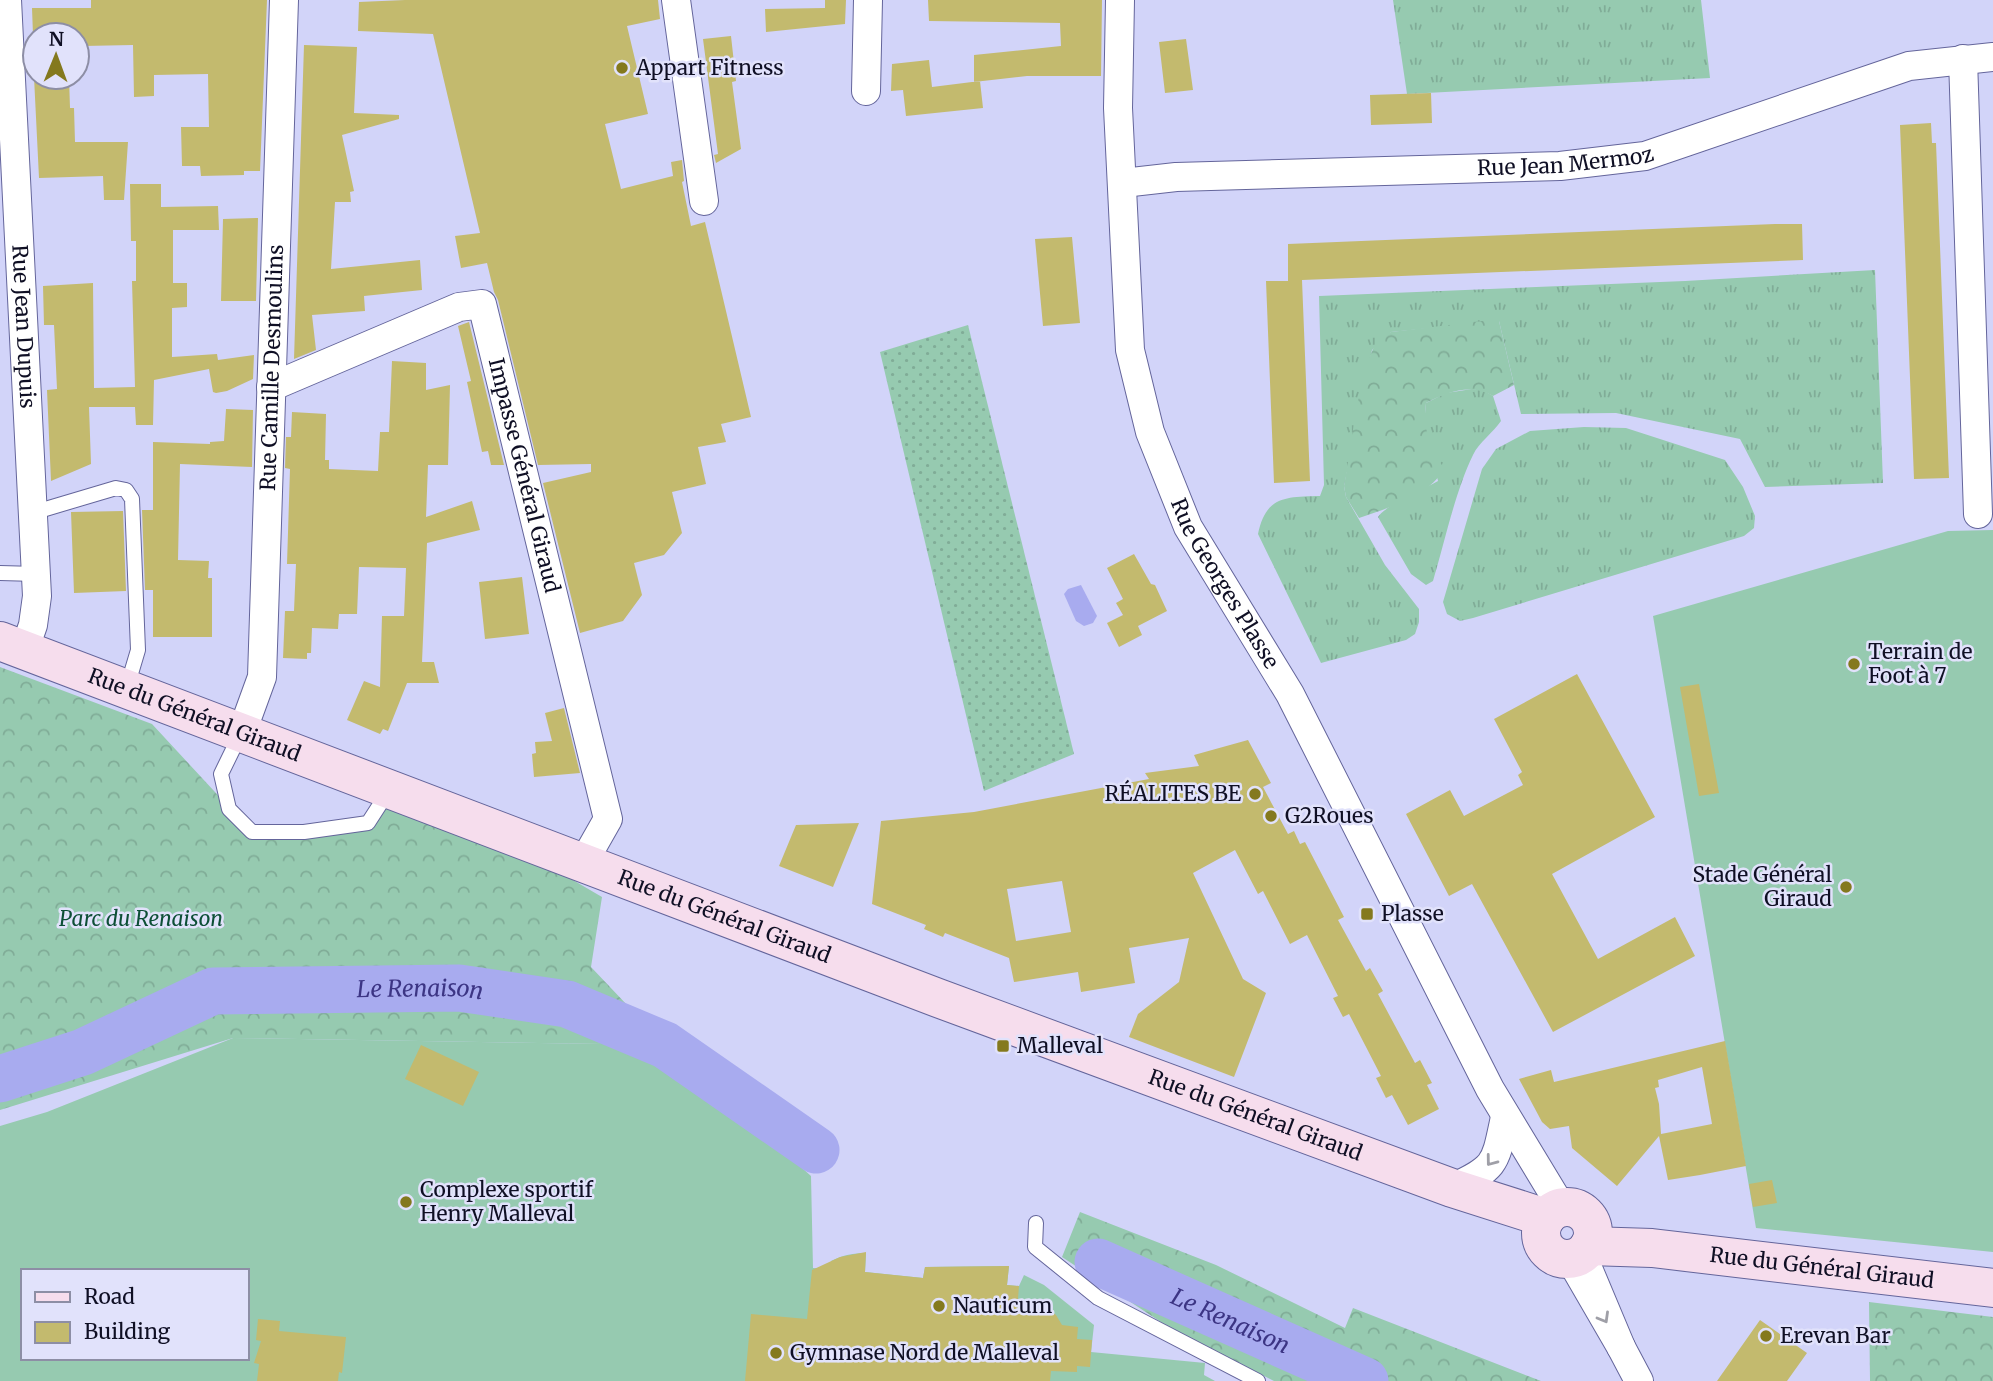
<svg xmlns="http://www.w3.org/2000/svg" width="1993" height="1381" font-family="Merriweather,serif">
  <defs>
    <pattern id="grass-tufts" width="24" height="20" patternUnits="userSpaceOnUse" patternTransform="scale(1.75)"><rect width="24" height="20" fill="#96cab0"/><path d="M3 7l-1-3M5 7V3M7 7l1-3M15 17l-1-3M17 17v-4M19 17l1-3" fill="none" stroke="#80ac97"/></pattern>
    <pattern id="forest-crowns" width="20" height="18" patternUnits="userSpaceOnUse" patternTransform="scale(1.75)"><rect width="20" height="18" fill="#96cab0"/><path d="M2 6a3 3 0 1 1 6 0M12 15a3 3 0 1 1 6 0" fill="none" stroke="#80ac97"/></pattern>
    <pattern id="garden-dots" width="8" height="8" patternUnits="userSpaceOnUse" patternTransform="scale(1.75)"><rect width="8" height="8" fill="#96cab0"/><path d="M2 2h.1M6 6h.1" fill="none" stroke="#80ac97" stroke-width="1.8" stroke-linecap="round"/></pattern>
  </defs>
  <rect width="100%" height="100%" fill="#d2d4f9"/>
  <!-- grass -->
  <path fill="url(#grass-tufts)" d="M1393 0H1701L1710 78 1407 94Z
    M1875 270 1883 483 1765 487 1740 439 1616 413 1521 414 1499 321 1391 332 1372 350 1344 486 1346 497 1385 565 1419 609V622L1415 634 1406 640 1321 663 1258 534C1266 496 1285 497 1320 496L1324 485 1319 296 1685 281Z
    M1472 389 1483 390 1493 396 1501 421C1493 433 1479 442 1473 455 1455 492 1445 541 1433 581L1426 585 1411 574 1378 517C1384 506 1424 489 1438 481L1424 424 1426 403 1446 393Z
    M1584 427 1626 428 1725 460 1743 487 1755 516 1754 528 1744 536 1473 618 1460 621 1447 614 1443 602 1448 585 1482 469 1496 449 1530 431Z"/>
  <!-- forest -->
  <path fill="url(#forest-crowns)" d="M1482 321H1499L1514 385 1493 396C1471 383 1448 392 1426 403 1423 429 1429 447 1444 468 1430 497 1387 508 1359 518L1346 497 1344 486C1353 439 1357 379 1378 338L1391 332Z
    M0 667 152 724 252 832 367 826 390 789 542 862 602 897 591 967 665 1045 233 1038 0 1110Z
    M1080 1212 1216 1265 1345 1328 1353 1308 1541 1381H1274L1170 1328 1062 1257Z
    M1869 1302 1993 1317V1381H1870Z"/>
  <!-- garden -->
  <path fill="url(#garden-dots)" d="M968 325 1074 754 984 791 880 352Z"/>
  <!-- pitch -->
  <path fill="#96cab0" fill-rule="evenodd" d="M1993 530V1252L1756 1228 1653 616 1948 531Z
    M233 1038 665 1045 811 1176 813 1268 831 1269V1261C843 1255 854 1253 866 1253L865 1272 923 1278 925 1267 1009 1266 1007 1285 1019 1286 1024 1275 1044 1285 1094 1325 1091 1352 1205 1363 1204 1375 1215 1381H0V1126L47 1112ZM23 1271H247V1358H23Z"/>
  <!-- water -->
  <path fill="#a8abef" d="M1081 585 1097 616 1093 623 1084 626 1076 621 1064 594 1068 589Z"/>
  <g fill="none" stroke-linecap="round" stroke-linejoin="round">
    <!-- river -->
    <g stroke="#a8abef" stroke-width="47">
      <path id="s1" d="M0 1079 83 1052 213 991 459 988 567 1004 665 1045 816 1150"/>
      <path id="s2" d="M1098 1262 1365 1381"/>
    </g>
  </g>
  <!-- building -->
  <path fill="#c3ba6e" fill-rule="evenodd" d="M91 0H267L260 171H244V175L201 176 200 166H182L181 127H209L208 74 154 75V96L134 97 133 45 83 46 82 35H33L32 8H91Z
    M405 0H658L660 19 627 26 648 114 605 124 621 189 673 176 671 162 682 160 684 181 682 182 691 226 705 222 751 417 721 424 726 442 698 447 706 484 672 492 682 533 664 555 634 563 642 595 623 621 580 633 543 483 591 472V464L538 465 498 300 494 292 487 263 461 268 455 236 480 233 433 34 358 31 359 2Z
    M825 0H846L845 24 766 32 765 9 825 8Z
    M928 0H1102L1101 76H1027L974 82V55L1061 46 1060 23 929 21Z
    M731 36 736 81 732 82 741 149 716 163 714 155 718 154 703 39Z
    M1186 39 1193 90 1165 93 1159 42Z
    M304 45 357 47 354 113 399 115V119L342 135 354 191 350 192 351 202H335L331 269 420 260 422 290 364 296 365 311 312 315 316 350 294 359Z
    M929 60 932 87 980 81 983 108 906 116 903 90 891 91 892 64Z
    M34 77H69L70 108H74L75 142H128L124 200H104L103 176 39 178Z
    M1431 93 1432 123 1371 125 1370 95Z
    M1931 123 1932 143H1936L1949 478 1914 479 1900 125Z
    M130 184H161V207L218 206 219 230H173V283H187V307L172 308V357L217 354 218 360 254 355 253 379 227 391 216 393 213 392 209 369 154 380 153 425H136L135 407H89L91 464 51 481 47 390 57 389 54 325H44L43 286 93 283 94 388 135 387 132 281H136V241H131Z
    M258 218 256 301H221L223 219Z
    M1775 224H1802L1803 260 1302 280 1310 481 1274 483 1266 281H1288V244Z
    M1072 237 1080 323 1043 326 1035 239Z
    M469 322 504 465H491L488 451 482 452 467 382 471 381 458 326Z
    M392 361 426 363V390L450 385 448 465H428L426 517 472 501 480 530 427 543 422 662H434L439 683H407L388 731 383 729 380 734 347 720 364 681 380 687 382 616H404L406 568 359 567 357 614H339L338 629 312 628 311 653H307V659L283 658 285 611H294L296 564H287L290 469 285 468 286 437H291L292 412 326 414 325 460H329V469L378 471 380 432H389Z
    M226 409 253 410 252 467 180 464 178 560 209 561 208 578H212V637H153V590H145L142 510H153V442L210 444V442L224 441Z
    M123 511 126 591 74 593 71 512Z
    M1134 554 1151 584 1155 585 1167 611 1138 626 1142 635 1119 647 1107 623 1123 615 1116 603 1123 599 1107 568Z
    M522 577 529 634 485 639 479 582Z
    M1577 674 1655 817 1552 874 1598 959 1675 917 1695 956 1553 1032 1472 884 1449 896 1406 814 1450 790 1464 816 1523 785 1518 775 1522 772 1494 719Z
    M1699 684 1719 793 1699 796 1680 687Z
    M564 708 580 773 534 777 532 754 536 753 535 742 552 741 545 713Z
    M1248 740 1271 783 1263 787 1288 834 1294 831 1300 844 1305 842 1344 917 1338 920 1366 971 1370 968 1383 991 1378 994 1415 1063 1420 1060 1432 1083 1427 1085 1439 1109 1408 1125 1392 1095 1386 1098 1376 1078 1381 1076 1349 1014 1343 1017 1333 998 1338 996 1307 935 1290 944 1263 891 1258 894 1235 850 1193 873 1243 979 1266 993 1234 1077 1129 1037 1138 1014 1179 982 1189 938 1129 948 1135 983 1081 992 1078 972 1014 982 1009 958 945 933 943 937 924 929 926 925 872 904 881 821 974 812 1149 779 1145 773 1199 766 1194 755ZM1062 881 1071 932 1016 941 1007 889Z
    M859 823 833 887 779 866 796 825Z
    M1725 1041 1746 1166 1700 1175 1668 1180 1659 1136 1617 1186 1572 1148 1569 1126 1550 1129 1542 1122 1519 1079 1551 1070 1554 1082ZM1702 1067 1712 1124 1661 1134 1659 1104 1655 1088 1659 1087 1658 1080Z
    M421 1045 479 1072 463 1106 405 1079Z
    M1772 1180 1777 1203 1753 1207 1749 1184Z
    M866 1252 865 1272 923 1278 925 1267 1009 1266 1007 1285 1019 1286 1017 1311 1047 1308 1056 1315 1062 1325 1078 1327 1077 1339 1092 1340 1090 1367 1077 1366V1372L1051 1371 1050 1381H745L751 1314 807 1319 812 1270 840 1257Z
    M258 1319 280 1321 279 1331 346 1337 342 1373 339 1372 338 1381H257L259 1364 254 1363 261 1341 256 1340Z
    M1760 1320 1807 1353 1787 1381H1717Z"/>
  <g fill="none" stroke-linecap="round" stroke-linejoin="round">
    <!-- lane casing -->
    <g stroke="#64659b" stroke-width="16">
      <path id="lane" d="M32 513 116 488 126 490 132 499 138 650 127 687
        M0 573 36 574
        M241 733 221 774 229 809 252 832H304L368 823 388 792
        M1036 1223 1035 1247 1098 1298 1258 1381"/>
    </g>
    <!-- street casing -->
    <g stroke="#64659b" stroke-width="30">
      <g id="street">
        <path id="s3" d="M7 0 37 596 33 625 24 651"/>
        <path d="M676 0 704 201"/>
        <path id="s4" d="M1120 0 1118 108 1130 350 1150 432 1188 527 1290 694 1490 1089 1562 1208"/>
        <path d="M1963 59 1978 514"/>
        <path d="M866 91 868 0"/>
        <path id="s5" d="M1123 183 1176 177 1560 166 1645 156 1909 66 1993 57"/>
        <path id="s6" d="M271 387 459 307 482 304 608 819 583 863"/>
        <path id="s7" d="M242 732 262 677 284 0"/>
        <path d="M1452 1188C1497 1167 1495 1164 1505 1117"/>
        <path d="M1570 1259 1621 1347 1582 1254"/>
        <path d="M1621 1347 1639 1381"/>
      </g>
    </g>
    <!-- secondary casing -->
    <g stroke="#64659b" stroke-width="40">
      <g id="secondary">
        <path id="s8" d="M0 641 938 998 1452 1188 1546 1218"/>
        <circle cx="1567" cy="1233" r="26"/>
        <path id="s9" d="M1589 1246 1652 1248 1993 1288"/>
      </g>
    </g>
    <!-- lane -->
    <use href="#lane" stroke="#fff" stroke-width="14"/>
    <!-- street -->
    <use href="#street" stroke="#fff" stroke-width="28"/>
    <!-- secondary -->
    <use href="#secondary" stroke="#f6dded" stroke-width="38"/>
  </g>
  <!-- one-way arrows -->
  <defs><path id="oneway-chevron" d="M-2-3.5L2.5 0L-2 3.5" fill="none" stroke-width="1.6" stroke-linecap="round" stroke-linejoin="round" transform="scale(1.75)"/></defs>
  <g stroke="#9f9fa7">
    <use href="#oneway-chevron" transform="translate(1491 1161) rotate(127)"/>
    <use href="#oneway-chevron" transform="translate(1604 1318) rotate(60)"/>
  </g>
  <!-- markers -->
  <g fill="#84791e" stroke="#e1e2fb" stroke-width="2.5">
    <circle cx="622" cy="68" r="7"/>
    <circle cx="1854" cy="664" r="7"/>
    <circle cx="1255" cy="794" r="7"/>
    <circle cx="1271" cy="816" r="7"/>
    <circle cx="1846" cy="887" r="7"/>
    <rect x="1360" y="907" width="14" height="14" rx="3.5"/>
    <rect x="996" y="1039" width="14" height="14" rx="3.5"/>
    <circle cx="406" cy="1202" r="7"/>
    <circle cx="939" cy="1306" r="7"/>
    <circle cx="1766" cy="1336" r="7"/>
    <circle cx="776" cy="1353" r="7"/>
  </g>
  <g text-anchor="middle" stroke-width="5" stroke-linejoin="round" paint-order="stroke">
    <!-- poi labels -->
    <g font-size="21" fill="#0f0f24" stroke="#e1e2fb" text-anchor="start">
      <text x="636" y="75">Appart Fitness</text>
      <text x="1868" y="659">Terrain de<tspan x="1868" dy="24">Foot à 7</tspan></text>
      <text x="1241" y="801" text-anchor="end">RÉALITES BE</text>
      <text x="1285" y="823">G2Roues</text>
      <text x="1832" y="882" text-anchor="end">Stade Général<tspan x="1832" dy="24">Giraud</tspan></text>
      <text x="1381" y="921">Plasse</text>
      <text x="1017" y="1053">Malleval</text>
      <text x="420" y="1197">Complexe sportif<tspan x="420" dy="24">Henry Malleval</tspan></text>
      <text x="953" y="1313">Nauticum</text>
      <text x="1780" y="1343">Erevan Bar</text>
      <text x="790" y="1360">Gymnase Nord de Malleval</text>
    </g>
    <!-- street labels -->
    <g font-size="21" fill="#0f0f24" stroke="#e1e2fb">
      <text dy="7" stroke="none"><textPath href="#s5" startOffset="443">Rue Jean Mermoz</textPath></text>
      <text dy="7" stroke="none"><textPath href="#s3" startOffset="327">Rue Jean Dupuis</textPath></text>
      <text dy="7" stroke="none"><textPath href="#s7" startOffset="368">Rue Camille Desmoulins</textPath></text>
      <text dy="7" stroke="none"><textPath href="#s6" startOffset="404">Impasse Général Giraud</textPath></text>
      <text dy="7" stroke="none"><textPath href="#s4" startOffset="604">Rue Georges Plasse</textPath></text>
      <text dy="7" stroke="none"><textPath href="#s8" startOffset="208">Rue du Général Giraud</textPath></text>
      <text dy="7" stroke="none"><textPath href="#s8" startOffset="775">Rue du Général Giraud</textPath></text>
      <text dy="7" stroke="none"><textPath href="#s8" startOffset="1342">Rue du Général Giraud</textPath></text>
      <text dy="7" stroke="none"><textPath href="#s9" startOffset="234">Rue du Général Giraud</textPath></text>
    </g>
    <!-- park labels -->
    <g font-size="21" font-style="italic" fill="#0d4f36" stroke="#e1e2fb">
      <text x="141" y="926">Parc du Renaison</text>
    </g>
    <!-- water labels -->
    <g font-size="23" font-style="italic" fill="#3c3584" stroke="#e1e2fb">
      <text dy="8" stroke="none"><textPath href="#s1" startOffset="438">Le Renaison</textPath></text>
      <text dy="8" stroke="none"><textPath href="#s2" startOffset="145">Le Renaison</textPath></text>
    </g>
  </g>
  <!-- legend -->
  <rect x="21" y="1269" width="228" height="91" fill="#e1e2fb" stroke="#8d8ea5" stroke-width="2"/>
  <rect x="35" y="1292" width="35" height="10" fill="#f6dded" stroke="#8d8ea5" stroke-width="2"/>
  <text x="84" y="1304" font-size="21" fill="#0f0f24">Road</text>
  <rect x="35" y="1322" width="35" height="21" fill="#c3ba6e" stroke="#8d8ea5" stroke-width="2"/>
  <text x="84" y="1339" font-size="21" fill="#0f0f24">Building</text>
  <!-- north arrow -->
  <g transform="translate(56 56) rotate(1)"><circle r="33" fill="#e1e2fb" stroke="#8d8ea5" stroke-width="2"/>
  <path d="M0-5L12 26L0 18L-12 26Z" fill="#84791e"/>
  <text y="-10" font-size="19" font-weight="bold" text-anchor="middle" fill="#0f0f24">N</text>
  </g>
</svg>
